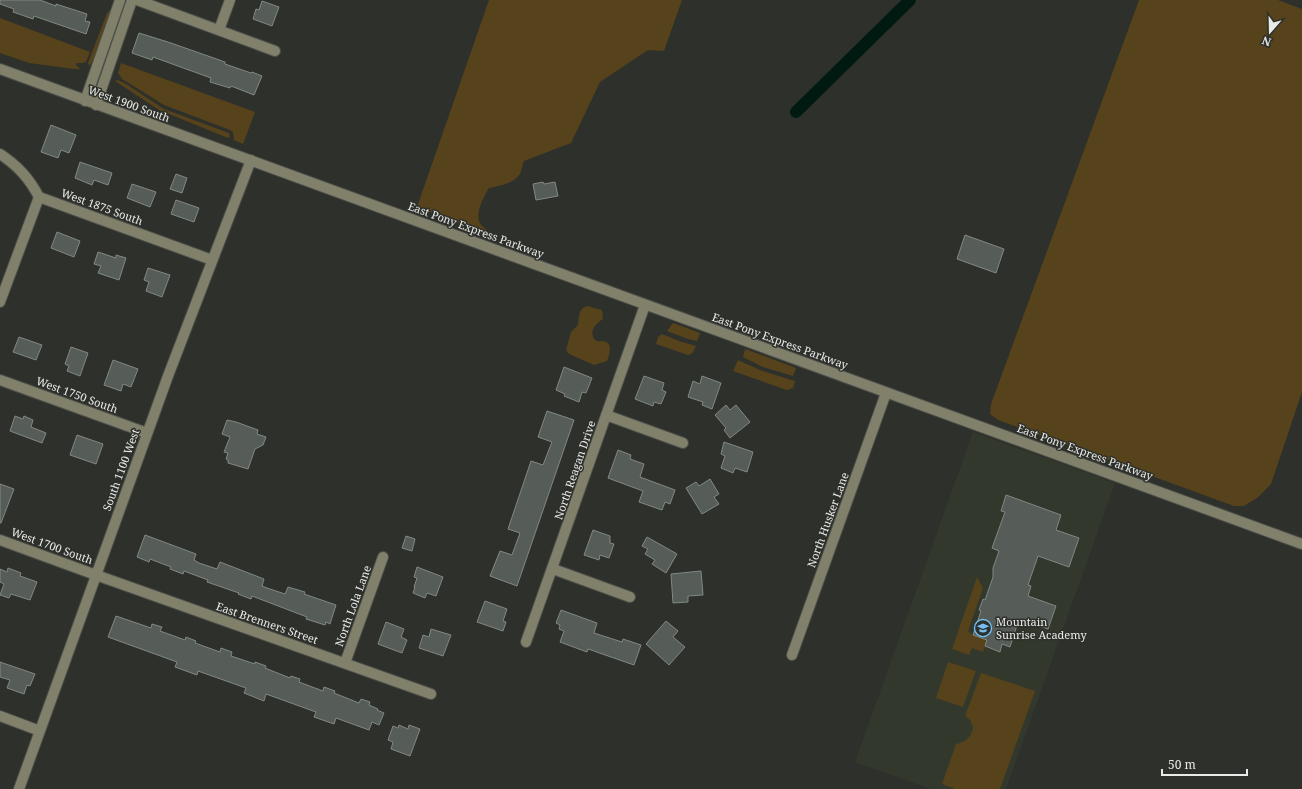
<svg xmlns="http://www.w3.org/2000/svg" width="1302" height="789" font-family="'Noto Serif',serif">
  <rect width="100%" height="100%" fill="#2e302b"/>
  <!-- built -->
  <path fill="#33382d" d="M973 432 1115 483 1006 789H931L855 762Z"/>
  <!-- green -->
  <path fill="#56421b" d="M489 0H682L664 51 648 50 600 82 571 143 524 161C522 165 522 170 520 174 513 184 500 186 489 188 483 198 474 215 481 225 484 228 488 231 491 235L417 207Z
    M1139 0H1278L1302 9V392L1271 484 1257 498 1244 506H1234L998 420 990 414 991 404Z
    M111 9 110 15 94 60 89 66 88 63 107 13Z
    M0 18 90 52 86 62 83 63H77L76 65 81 69H74L29 63 0 53Z
    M121 63 255 112 243 144 234 140 233 132 230 130 164 105 122 79 118 73Z
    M118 80 126 84 164 109 229 133 230 137 228 138 159 110 115 81Z
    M587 306 602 310 603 319C596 323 588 332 595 340 598 342 598 341 601 341 614 341 610 353 607 361L594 365 569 354 566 350 571 332 578 325C579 317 578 309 587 306Z
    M673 323 700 333 697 341 688 339 667 331Z
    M662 334 679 341 696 346C694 351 693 354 688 355L656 344 658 337Z
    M745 349 796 368 793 376 763 367 743 357Z
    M738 360 760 370 795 381 793 388 787 390 778 387 733 371Z
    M977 577 983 588 968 631 972 635 987 640 983 652 972 648 969 655 952 649Z
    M948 662 976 671 963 707 936 698Z
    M981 673 1035 691 1000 789H955L942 784 956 744C971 742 980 725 965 716Z"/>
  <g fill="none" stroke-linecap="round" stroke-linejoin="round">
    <!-- canal -->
    <path stroke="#001911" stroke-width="12" d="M796 112 910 0"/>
  </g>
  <!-- building -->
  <path fill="#565c57" stroke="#828883" d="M0 0H40L56 6V4L87 14 85 21 90 22 86 34 34 16 33 19 13 12 14 9 0 4Z
    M262 1 279 7 272 26 253 19 256 9 259 10Z
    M139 33 171 43 225 62V64L251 73 252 72 262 76 254 95 231 86 230 88 210 82 211 78 153 57 152 60 132 53Z
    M51 125 76 135 69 153 61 150 58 158 41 152Z
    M80 162 112 173 108 185 94 180 92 185 75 178Z
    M176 174 187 178 182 193 170 189Z
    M543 182 544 184 555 182 558 196 536 200 533 184Z
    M132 184 156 192 150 207 127 198Z
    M176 200 199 208 194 222 171 214Z
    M57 232 80 241 74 257 51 248Z
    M965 235 1004 249 996 273 957 259Z
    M98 252 116 258V255L126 258 119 280 98 273 101 266 94 264Z
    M148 268 170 275 162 297 146 291 149 282 144 280Z
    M19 337 42 345 36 360 13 352Z
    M71 347 88 353 80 376 67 371 69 366 65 364Z
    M113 360 138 369 131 387 123 384 121 391 104 385Z
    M564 367 592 378 586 393 582 392 579 402 564 396 565 394 556 390Z
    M644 376 664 383 662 390 666 392 661 404 654 402 653 406 635 399Z
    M702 376 721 383 712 409 702 405 703 402 688 397 693 381 700 384Z
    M726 405 730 410 736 405 750 422 730 438 724 430 726 428 715 415Z
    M547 411 574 420 517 586 490 576 500 551 512 555 520 533 508 529 531 461 543 465 550 447 552 442 538 437Z
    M15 416 23 419 24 416 33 420 31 427 46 433 42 443 10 431Z
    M227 420 236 422 258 430 257 434 266 437 263 445 255 449 248 469 228 463V460L226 459 228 453 224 452 230 437 222 434Z
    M77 435 103 444 96 464 70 455Z
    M724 442 753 452 747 472 735 468 733 473 721 468 725 456 721 454Z
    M618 450 631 455 630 459 644 464 640 477 675 490 670 504 665 502 662 510 639 502 643 491 608 478Z
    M710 479 719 494 714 497 719 504 702 514 686 488 696 482 699 486Z
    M0 484 14 489 1 523H0Z
    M1006 495 1061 515 1056 530 1079 538 1069 567 1038 556 1028 585 1031 586 1028 596 1056 606 1048 629 1019 619 1010 647 1002 644 1000 652 985 646 987 640 973 635 981 611 979 610 983 599 985 600 993 577V568L999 551 992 548 1005 512 1001 511Z
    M593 530 610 536V543L614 544 609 558 600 555 599 560 584 555Z
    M145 535 196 554 194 560 199 563 217 569 220 562 264 579 262 586 267 588 285 594 288 587 305 592 304 594 336 605 330 624 326 622 325 625 306 619 307 617 252 596 251 599 238 594 239 593 207 582 208 580 184 571 183 574 170 569 171 567 150 559 149 562 137 557Z
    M406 536 415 539 412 551 402 548Z
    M647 537 677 554 666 573 652 564 655 560 645 554 648 549 642 546Z
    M417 567 443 577 436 596 427 593 425 598 413 593 415 587H414L417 578 414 577Z
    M8 568 21 573 20 576 37 582 30 600 11 594 9 598 0 595 4 584 0 582V569L7 572Z
    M701 571 703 595 688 596V602L673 603 671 574Z
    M485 601 507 609 503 621 506 622 503 631 477 622Z
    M561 610 597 623 594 633 622 642 623 639 641 645 634 665 588 649 587 652 560 642 564 631 559 629 560 625 556 623Z
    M116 616 151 628 152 624 162 627 160 631 185 640 186 637 196 641 195 643 220 652 221 648 232 652 231 656 255 664V662L266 666 265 668 290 678 291 676 300 679 299 682 323 691 324 687 335 691 334 693 359 703 361 699 370 702 369 705 378 709 377 710 384 713 379 725 372 722 369 730 336 718 334 724 314 717 316 712 266 694 264 701 244 693 246 688 198 671 197 675 175 667 177 662 108 637Z
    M666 621 678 631 673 637 685 647 669 665 646 644Z
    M386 622 404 629 401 637 407 640 402 653 378 644Z
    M431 629 451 635 443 656 419 648 423 635 429 637Z
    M0 662 35 674 30 686 27 685 24 694 7 688 10 680 0 677Z
    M399 725 408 729 409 725 420 729 410 756 391 749 393 742 388 740 393 726 398 728Z"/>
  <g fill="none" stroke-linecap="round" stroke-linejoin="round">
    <!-- minor casing -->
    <g stroke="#4c4e49" stroke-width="12">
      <path id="minor" d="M137 0 275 51
        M219 30 230 0
        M0 69 1302 544
        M85 101 120 0
        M96 105 132 0
        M0 154C18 166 29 178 39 197L212 260
        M0 302 39 197
        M0 380 147 433
        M606 415 683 443
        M0 540 96 575 431 694
        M553 569 630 597
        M526 642 645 305
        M792 655 886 393
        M345 663 383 557
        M0 716 40 731
        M19 789 168 376 251 160"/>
    </g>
    <!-- minor -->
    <use href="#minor" stroke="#81806b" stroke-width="10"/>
  </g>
  <!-- icons -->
  <defs>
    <g id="school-ring" transform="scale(0.9)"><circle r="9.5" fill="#2e302b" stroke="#74c0f6" stroke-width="1.5"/><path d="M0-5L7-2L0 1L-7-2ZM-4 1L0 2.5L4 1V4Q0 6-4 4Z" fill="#74c0f6"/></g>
  </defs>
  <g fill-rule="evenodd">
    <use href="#school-ring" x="983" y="628"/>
  </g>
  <g text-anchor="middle" stroke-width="3" stroke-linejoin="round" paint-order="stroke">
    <!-- street labels -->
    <g font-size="11" fill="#eaebe8" stroke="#2e302b">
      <text transform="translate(129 104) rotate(20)" y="4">West 1900 South</text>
      <text transform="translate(102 207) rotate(20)" y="4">West 1875 South</text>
      <text transform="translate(476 230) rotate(20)" y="4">East Pony Express Parkway</text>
      <text transform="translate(780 341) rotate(20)" y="4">East Pony Express Parkway</text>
      <text transform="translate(77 395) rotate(20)" y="4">West 1750 South</text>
      <text transform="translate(1085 452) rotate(20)" y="4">East Pony Express Parkway</text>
      <text transform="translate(121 470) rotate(-70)" y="4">South 1100 West</text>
      <text transform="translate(575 470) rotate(-71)" y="4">North Reagan Drive</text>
      <text transform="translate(828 520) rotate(-70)" y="4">North Husker Lane</text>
      <text transform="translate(52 546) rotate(20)" y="4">West 1700 South</text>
      <text transform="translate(353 606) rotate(-70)" y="4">North Lola Lane</text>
      <text transform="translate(267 623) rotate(19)" y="4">East Brenners Street</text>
    </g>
    <!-- poi labels -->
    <g font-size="11" fill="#eaebe8" stroke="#2e302b" text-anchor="start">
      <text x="996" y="626">Mountain<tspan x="996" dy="13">Sunrise Academy</tspan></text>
    </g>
  </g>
  <!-- north arrow -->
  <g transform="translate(1270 32) rotate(200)" stroke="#2e302b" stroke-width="3" paint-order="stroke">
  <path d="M0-3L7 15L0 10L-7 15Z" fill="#eaebe8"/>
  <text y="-6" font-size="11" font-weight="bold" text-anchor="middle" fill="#eaebe8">N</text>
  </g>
  <!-- scale -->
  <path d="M1162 769v6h85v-6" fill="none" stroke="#eaebe8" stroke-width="2"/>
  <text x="1168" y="769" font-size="12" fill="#eaebe8" stroke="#2e302b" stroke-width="3" paint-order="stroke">50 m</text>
</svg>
